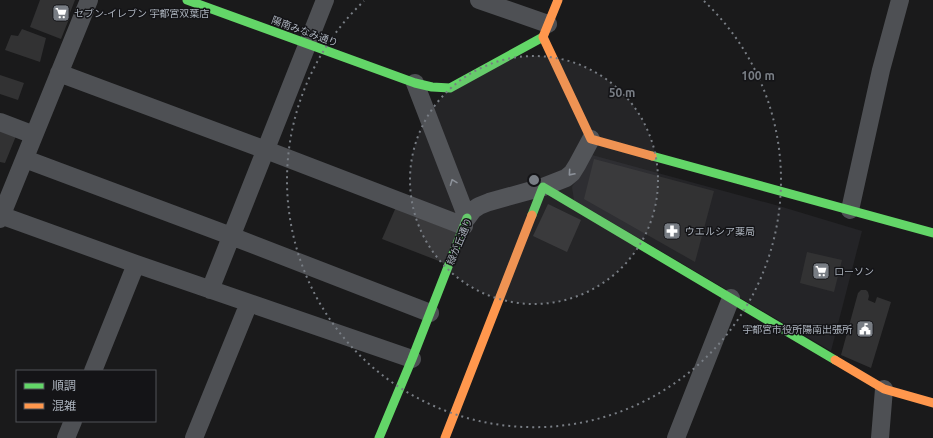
<svg xmlns="http://www.w3.org/2000/svg" width="933" height="438" font-family="Ubuntu,'Noto Sans JP',sans-serif">
  <rect width="100%" height="100%" fill="#1a1a1b"/>
  <!-- built -->
  <path fill="#242427" d="M592 155 779 206 862 231 831 351 574 200 572 187Z"/>
  <!-- building -->
  <path fill="#323233" d="M40 0H75L68 18 69 19 61 39 30 27Z
    M22 29 46 38 40 62 5 50 11 35 18 36Z
    M0 75 24 83 18 100 0 94Z
    M0 130 16 136 5 163 0 162Z
    M594 159 714 191 695 262 584 199Z
    M548 204 581 220 567 252 533 236Z
    M396 207 459 227 444 263 382 239Z
    M807 252 842 260 834 292 800 283Z
    M861 290H866L868 292 869 296 868 300 875 303 877 297 891 302 871 368 841 355 858 293Z"/>
  <g fill="none" stroke-linecap="round" stroke-linejoin="round">
    <!-- street -->
    <path stroke="#4e5054" stroke-width="18" d="M479 0 548 24
      M59 73 266 150 464 226
      M415 83 467 218
      M0 122 34 135
      M25 159 231 236 430 313
      M850 210 881 70 900 0
      M0 215 136 264 412 359
      M467 218 473 210 479 206 489 202 543 187 566 178 572 173 577 165 591 139
      M0 219 89 0
      M210 290 325 0
      M93 371 136 264
      M66 438 73 421
      M194 438 249 303
      M676 438 731 298
      M880 438 884 389"/>
    <!-- fast -->
    <path stroke="#63d668" stroke-width="9" d="M187 0 415 83 432 87 450 88 543 37
      M652 156 933 233
      M532 215 543 187 835 360
      M379 438 412 359 467 218"/>
    <!-- slow -->
    <path stroke="#ff974d" stroke-width="9" d="M558 0 543 37 591 139 652 156
      M835 360 884 389 933 403
      M445 438 532 215"/>
  </g>
  <!-- one-way arrows -->
  <defs><path id="oneway-chevron" d="M-2-3.5L2.5 0L-2 3.5" fill="none" stroke-width="1.6" stroke-linecap="round" stroke-linejoin="round"/></defs>
  <g stroke="#8f959d">
    <use href="#oneway-chevron" transform="translate(571 173) rotate(131)"/>
    <use href="#oneway-chevron" transform="translate(453 182) rotate(-111)"/>
  </g>
  <!-- distance rings -->
  <circle cx="534" cy="180" r="124" fill="#787d84" fill-opacity=".12"/>
  <g fill="none" stroke="#787d84" stroke-width="2" stroke-dasharray="2 4">
    <circle cx="534" cy="180" r="124"/>
    <path d="M704 1A247 247 0 1 1 364 1"/>
  </g>
  <!-- icons -->
  <defs>
    <g id="supermarket-square" transform="scale(0.9)"><rect x="-9" y="-9" width="18" height="18" rx="4" fill="#787d84" stroke="#141417"/><path d="M-6-5.5h2.5l.6 2H6L4.5 2H-2.5L-4.4-4H-6ZM-1.5 3.2a1.3 1.3 0 1 0 .1 0ZM3 3.2a1.3 1.3 0 1 0 .1 0Z" fill="#fff"/></g>
    <g id="pharmacy-square" transform="scale(0.9)"><rect x="-9" y="-9" width="18" height="18" rx="4" fill="#787d84" stroke="#141417"/><path d="M-2-6h4v4h4v4h-4v4h-4v-4h-4v-4h4Z" fill="#fff"/></g>
    <g id="civic-square" transform="scale(0.9)"><rect x="-9" y="-9" width="18" height="18" rx="4" fill="#787d84" stroke="#141417"/><path d="M-.6-6.5H3V-4.5H.6V-3L4-1V1h2V6H-6V1h2V-1L-.6-3ZM-1.2 2.5V6h2.4V2.5Z" fill="#fff"/></g>
  </defs>
  <g fill-rule="evenodd">
    <use href="#supermarket-square" x="61" y="13"/>
    <use href="#pharmacy-square" x="672" y="231"/>
    <use href="#supermarket-square" x="821" y="271"/>
    <use href="#civic-square" x="865" y="329"/>
  </g>
  <g text-anchor="middle" stroke-width="3" stroke-linejoin="round" paint-order="stroke">
    <!-- poi labels -->
    <g font-size="10" fill="#abb2bc" stroke="#141417" text-anchor="start">
      <text x="74" y="17">セブン-イレブン 宇都宮双葉店</text>
      <text x="685" y="235">ウエルシア薬局</text>
      <text x="834" y="275">ローソン</text>
      <text x="852" y="333" text-anchor="end">宇都宮市役所陽南出張所</text>
    </g>
    <!-- street labels -->
    <g font-size="10" fill="#abb2bc" stroke="#141417">
      <text transform="translate(305 31) rotate(20)" y="4">陽南みなみ通り</text>
      <text transform="translate(459 241) rotate(-67)" y="4">緑が丘通り</text>
    </g>
  </g>
  <circle cx="534" cy="180" r="6" fill="#787d84" stroke="#141417" stroke-width="2"/>
  <g font-size="12" text-anchor="middle" font-weight="bold" fill="#787d84" stroke="#141417" stroke-width="3" stroke-linejoin="round" paint-order="stroke">
    <text x="758" y="80">100 m</text>
    <text x="622" y="97">50 m</text>
  </g>
  <!-- legend -->
  <rect x="16" y="370" width="140" height="52" fill="#141417" stroke="#505359"/>
  <rect x="24" y="383" width="20" height="6" fill="#63d668" stroke="#505359"/>
  <text x="52" y="390" font-size="12" fill="#abb2bc">順調</text>
  <rect x="24" y="403" width="20" height="6" fill="#ff974d" stroke="#505359"/>
  <text x="52" y="410" font-size="12" fill="#abb2bc">混雑</text>
</svg>
